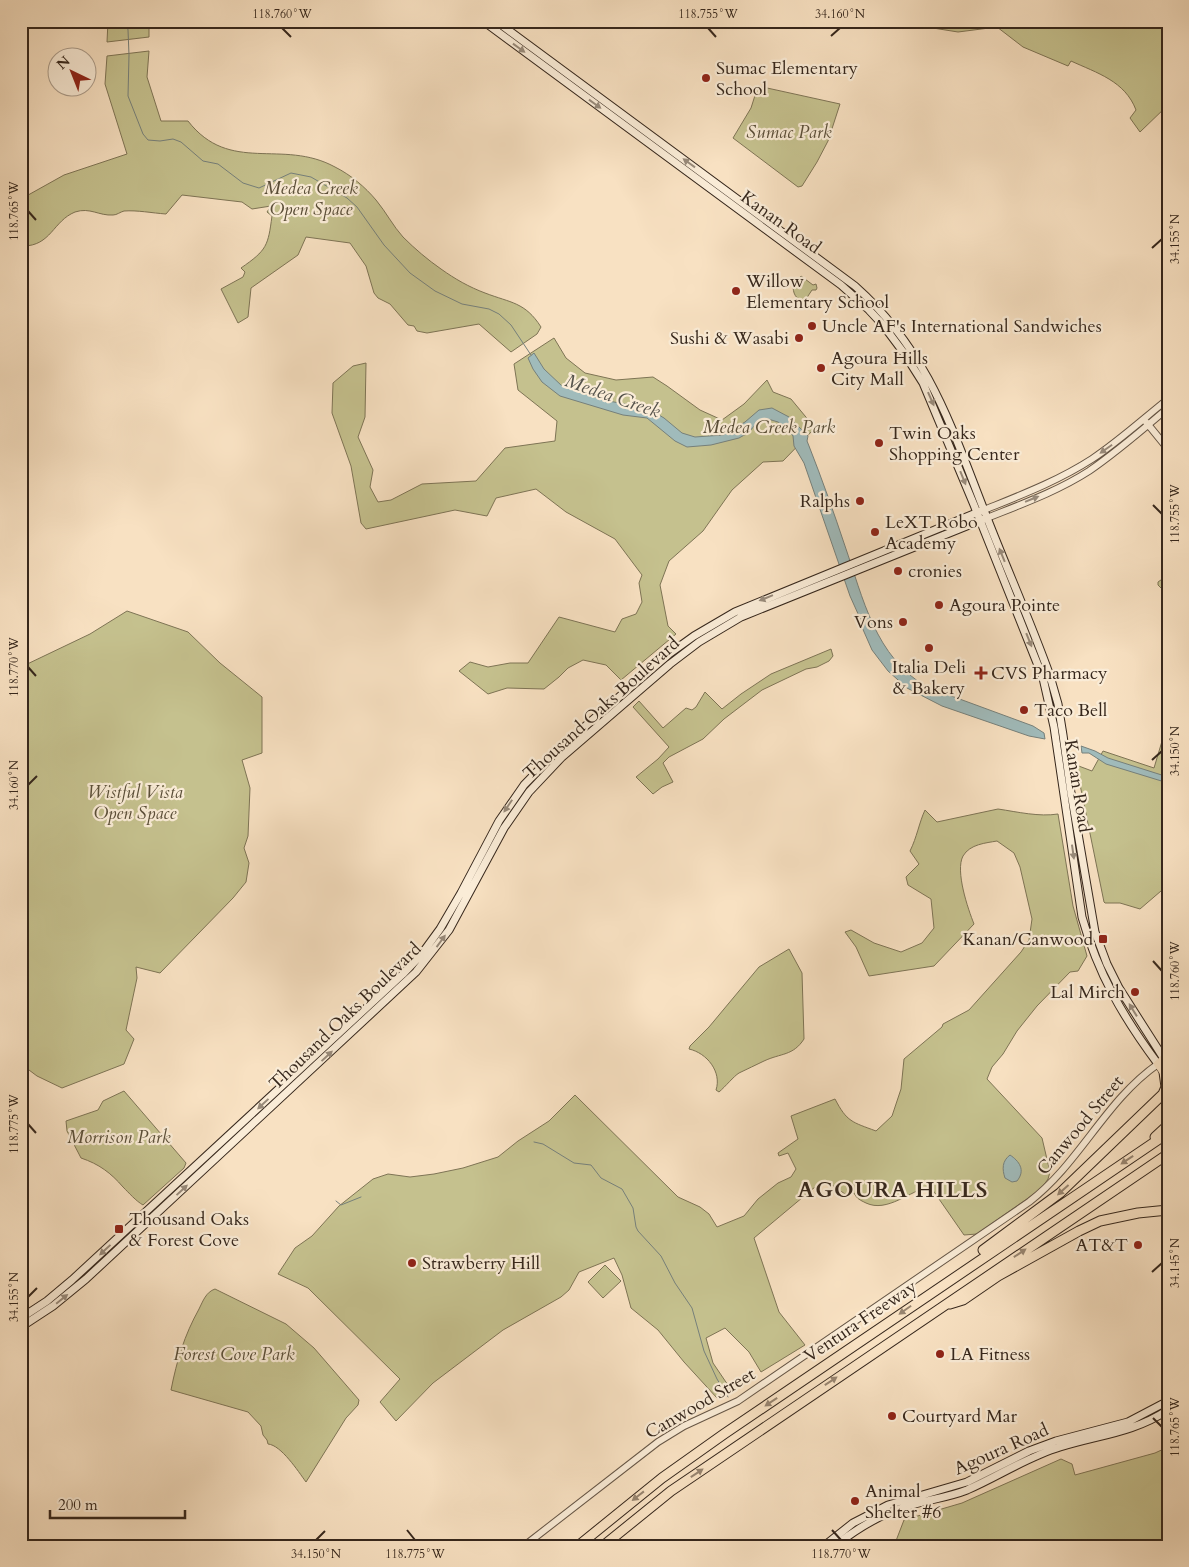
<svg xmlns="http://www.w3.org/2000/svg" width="1189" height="1567" font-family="Cardo,serif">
  <rect width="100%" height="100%" fill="#f8e1c2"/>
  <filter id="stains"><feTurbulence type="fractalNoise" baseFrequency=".004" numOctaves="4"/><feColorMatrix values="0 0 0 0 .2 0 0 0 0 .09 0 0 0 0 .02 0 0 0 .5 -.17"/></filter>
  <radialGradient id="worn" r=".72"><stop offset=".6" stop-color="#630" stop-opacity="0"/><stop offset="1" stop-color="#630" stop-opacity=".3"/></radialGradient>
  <!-- green -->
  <path fill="#c5c18e" stroke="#7e7455" d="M108 21H149V37L107 42Z
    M889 21H1168V105L1140 132 1130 118 1136 110C1125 81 1097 73 1071 61L1068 66 1023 47 997 27 958 32Z
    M149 51 147 77 161 121H188C230 175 282 138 335 167 351 175 365 187 376 200 386 212 393 226 403 237 415 249 428 260 441 269 455 279 469 287 485 293 511 303 525 302 541 327L537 334 511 352 479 324 427 333 417 331 414 326 408 325 390 304 378 298 374 293 366 266 350 243 306 237 298 255 251 288 248 317 238 323 221 289 243 277 245 272 241 268C267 250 268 246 272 216L267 212 271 206 252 209 242 202 182 195 166 214C152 213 137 210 124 211 120 212 117 215 113 215 99 216 90 207 75 212 53 221 51 246 23 246L21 249V199L64 175 127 154 105 84 107 56Z
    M758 86 840 104 828 141 817 162 802 186 798 187 733 138 751 108Z
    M801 276 813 285 816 284 817 288 816 290H812L804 302C795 298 793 294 793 284Z
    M554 338 566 358 585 373 616 380 653 377 667 386 700 410 722 420 744 404 767 380 773 392 791 399 815 428 783 461 763 462 732 490 703 531 669 561 660 585 668 626 676 634 621 680 606 665 583 660 568 668 559 677 544 689 507 688 488 694 459 671 470 662 488 667 510 663H528L559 617 615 632 622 619 636 614 642 602 639 583 642 575 615 539 566 512 536 489 496 498 487 516 455 510 366 529 361 523 351 466 332 413 333 383 353 366 366 363 365 417 358 437 373 470 370 487 378 502 391 500 422 484 476 481 505 448 555 441 557 421 518 390 514 364Z
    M1168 575V595L1158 585V582Z
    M127 611 188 632 220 663 262 697V753L242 760 250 788 248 836 244 848 249 863 246 882 233 898 160 973 136 967 137 978 126 1030 134 1039 124 1064 62 1088 37 1076 21 1064V667L90 634Z
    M831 649 833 656 829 661 817 667 806 669 762 690 724 719 703 739 669 757 663 763 673 782 662 787 653 794 636 777 658 759 669 747 633 707 639 701 663 728 686 708 692 710 696 707 705 692 722 709 741 694 771 674Z
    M1168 721V885L1140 909 1120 903H1105L1104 902 1076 765 1092 771 1103 751 1154 768Z
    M998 809C1018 812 1039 817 1058 814L1073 906 1087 956 1078 971 1070 972 1037 1006 1017 1031 1003 1054 992 1067 987 1079 1042 1138 1050 1172 1048 1179 1041 1189 977 1234 964 1235 930 1186C910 1191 887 1213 866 1203 860 1200 857 1199 854 1193L845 1194 829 1183 821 1182 754 1238 779 1312 805 1345 761 1372 749 1352 725 1328 706 1338 713 1363 732 1391 717 1398 684 1362 658 1330 631 1308 622 1275 614 1258 579 1272 569 1290 561 1297 503 1330 433 1383 396 1421 380 1402 400 1379 308 1288 278 1274 295 1248 312 1236 339 1206 373 1179 388 1174 410 1177 434 1174 463 1168 498 1157 518 1141 549 1121 575 1095 678 1197 700 1207 709 1214 717 1227 744 1216 758 1199 778 1183 791 1177 796 1169 788 1153 779 1156 778 1153 798 1139 791 1116 835 1099C847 1122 852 1122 876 1131L892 1116 901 1089 904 1059 942 1027 943 1024 969 1010 1021 952 1029 940 1032 919 1020 867 1014 853 997 841C986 843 970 844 963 856 955 871 968 909 974 924L934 966 869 976 856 947 845 932 851 930 874 943 901 952 922 943 934 928 931 899 908 885 906 877 919 864 910 851C917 837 919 823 925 810L937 822Z
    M789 949 802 973 804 1039C793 1056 781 1053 764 1061 756 1065 747 1069 739 1073 734 1076 725 1087 719 1092L716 1090C722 1072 707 1053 689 1049L690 1046 709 1027 759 967Z
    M124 1091 186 1163 184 1168 143 1205C136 1201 129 1193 123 1187 111 1173 99 1164 81 1158L67 1131 66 1121 98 1110 103 1101Z
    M605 1265 621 1281 603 1298 588 1282Z
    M215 1289 286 1324 314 1348 359 1400 358 1405 346 1418 306 1482C298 1471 281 1445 268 1444L267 1440 263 1435 261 1426 248 1412 171 1390C177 1360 184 1336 199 1309 203 1301 206 1292 215 1289Z
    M1168 1447V1546H894L904 1520 962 1503 1061 1459 1072 1464 1075 1475 1155 1453Z"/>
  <!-- water -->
  <path fill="#a0bbbb" stroke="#76807b" d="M534 353 544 369 562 386 603 400 647 408 664 418 682 433 695 437 723 435 745 422 759 410 772 408 789 417 808 436 807 441 809 446C822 479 834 513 845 546 863 598 875 657 927 687L1033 726 1044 733 1045 739 1029 736 942 706 907 688 888 671 872 650 861 625V619L859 616 850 596 804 463 794 446 793 436 787 428 778 422 768 419 757 423 748 433 739 438 711 445 687 447 675 441 647 418 623 415 560 396 542 382 533 369 528 358Z
    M1081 746 1095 751 1108 758 1168 777V783L1106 764 1089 753H1082Z
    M1010 1155C1019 1161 1026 1170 1017 1181L1012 1182 1005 1178C1002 1169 1002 1161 1010 1155Z"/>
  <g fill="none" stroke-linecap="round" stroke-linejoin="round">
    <!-- stream -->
    <path stroke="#76807b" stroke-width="1" d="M126 21 128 30 129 55 128 96 143 134 148 140 160 141 173 139 181 142 203 161 218 164 243 183 259 188 291 173 311 177 347 198 357 207 384 245 410 273 435 291 462 304 489 309 499 314 511 325 531 355
      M534 1142 543 1144 574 1163 591 1165 601 1178 622 1189 633 1208 636 1227 638 1231 661 1256 675 1283 692 1308 704 1351 717 1379 728 1397
      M336 1201 341 1205 361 1197"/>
    <!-- tertiary casing -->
    <g stroke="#665646" stroke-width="8">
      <path id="tertiary" d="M1146 422 1168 449
        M984 510C1021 495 1058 481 1092 459 1119 441 1143 419 1168 399
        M987 518C1022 504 1058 491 1089 471 1117 452 1142 430 1168 408
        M524 1546 658 1442 684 1426 738 1401 1029 1202C1080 1163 1105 1101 1158 1064"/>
    </g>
    <!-- secondary casing -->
    <g stroke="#36271c" stroke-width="9">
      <path id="secondary" d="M483 21 841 285 869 310 883 325 904 353 923 383 974 505 1043 678 1054 727 1082 917C1098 974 1123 1017 1158 1064
        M496 21 855 286C927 350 950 423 984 510 1005 565 1030 620 1050 676L1058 704 1063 735 1071 793 1095 932 1107 964 1119 988 1168 1065
        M21 1318 47 1301 72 1280 403 974 421 955 440 929 461 893 499 821 524 785 560 748 669 654 694 636 735 612 981 511
        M21 1327 53 1306 86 1279 416 972 449 930 504 828 529 792 562 757 670 664 699 642 741 617 984 519
        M824 1546 853 1523 888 1505 967 1482 1029 1451 1056 1441 1128 1422 1168 1401
        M835 1546C856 1529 879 1515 905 1507 925 1500 947 1498 967 1490 999 1476 1027 1457 1060 1447 1098 1435 1133 1433 1168 1410"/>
    </g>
    <!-- primary casing -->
    <g stroke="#36271c" stroke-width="9">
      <path id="primary" d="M1164 1059 1158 1064 1167 1077"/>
    </g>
    <!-- motorway casing -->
    <g stroke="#36271c" stroke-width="11">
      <path id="motorway" d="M1164 1059 1168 1057
        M1155 1137 1168 1125
        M983 1250 1060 1193 1163 1094 1166 1087 1164 1072
        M950 1304 963 1300 998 1276 1079 1231 1100 1221 1138 1213 1168 1210
        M578 1546 662 1478 724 1434 1168 1133
        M603 1546 671 1491 1168 1154"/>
    </g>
    <!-- tertiary -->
    <use href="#tertiary" stroke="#faecd7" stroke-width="6"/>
    <!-- secondary -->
    <use href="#secondary" stroke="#faecd7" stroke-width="7"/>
    <!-- primary -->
    <use href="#primary" stroke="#f8e1c2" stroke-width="8"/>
    <!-- motorway -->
    <use href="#motorway" stroke="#f8e1c2" stroke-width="9"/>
  </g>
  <!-- one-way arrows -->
  <defs><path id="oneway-solid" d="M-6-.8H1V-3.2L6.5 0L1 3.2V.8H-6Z" transform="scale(1.25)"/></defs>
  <g fill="#988a7a">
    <use href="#oneway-solid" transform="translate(519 48) rotate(36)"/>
    <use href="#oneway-solid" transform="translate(595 104) rotate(36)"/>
    <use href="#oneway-solid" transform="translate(689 163) rotate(-144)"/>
    <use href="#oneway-solid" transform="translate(931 399) rotate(66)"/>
    <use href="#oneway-solid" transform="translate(1106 449) rotate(145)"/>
    <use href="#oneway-solid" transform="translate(963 478) rotate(68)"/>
    <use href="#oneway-solid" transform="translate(1032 499) rotate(-22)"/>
    <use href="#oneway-solid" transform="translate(1002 555) rotate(-112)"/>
    <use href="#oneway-solid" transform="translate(766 598) rotate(158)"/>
    <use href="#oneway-solid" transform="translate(1029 640) rotate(68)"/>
    <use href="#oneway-solid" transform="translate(508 806) rotate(124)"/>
    <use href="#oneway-solid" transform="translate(1073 852) rotate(82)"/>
    <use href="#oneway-solid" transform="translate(441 941) rotate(-54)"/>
    <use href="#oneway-solid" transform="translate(1133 1010) rotate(-122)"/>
    <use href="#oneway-solid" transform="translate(327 1056) rotate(-43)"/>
    <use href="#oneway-solid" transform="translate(263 1104) rotate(137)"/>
    <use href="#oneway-solid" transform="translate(182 1190) rotate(-43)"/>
    <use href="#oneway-solid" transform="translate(105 1250) rotate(137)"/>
    <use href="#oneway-solid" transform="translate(62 1299) rotate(-39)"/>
  </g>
  <g fill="#97846f">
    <use href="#oneway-solid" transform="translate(1127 1160) rotate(146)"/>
    <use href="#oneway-solid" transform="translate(1063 1190) rotate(138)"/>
    <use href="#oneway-solid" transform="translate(1020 1253) rotate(-34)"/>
    <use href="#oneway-solid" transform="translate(905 1310) rotate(145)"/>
    <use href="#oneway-solid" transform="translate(831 1381) rotate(-34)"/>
    <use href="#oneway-solid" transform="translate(771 1402) rotate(146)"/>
    <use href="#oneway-solid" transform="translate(697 1473) rotate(-34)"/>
    <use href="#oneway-solid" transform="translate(638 1496) rotate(142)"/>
  </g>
  <!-- ticks -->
  <path fill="none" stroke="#36271c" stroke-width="2" d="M282 28 291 37M708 28 716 37M831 36 840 28M28 211 36 220M1152 248 1162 239M1153 505 1162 514M28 667 36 676M1152 760 1162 751M28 785 37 776M1153 961 1162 971M28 1124 36 1133M1152 1272 1162 1263M28 1297 37 1288M1153 1418 1162 1427M407 1530 415 1540M832 1530 841 1540M316 1540 325 1531"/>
  <!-- markers -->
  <g fill="#8f2418" stroke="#faecd7" stroke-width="2">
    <circle cx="706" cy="78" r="5"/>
    <circle cx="736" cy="291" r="5"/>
    <circle cx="812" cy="326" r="5"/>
    <circle cx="799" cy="338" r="5"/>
    <circle cx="821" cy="368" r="5"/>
    <circle cx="879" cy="443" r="5"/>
    <circle cx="860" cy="501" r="5"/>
    <circle cx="875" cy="532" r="5"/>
    <circle cx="898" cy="571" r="5"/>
    <circle cx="939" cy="605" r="5"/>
    <circle cx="903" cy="622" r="5"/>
    <circle cx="929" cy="648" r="5"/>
    <path d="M978.5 665.5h5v5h5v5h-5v5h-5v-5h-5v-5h5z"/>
    <circle cx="1024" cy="710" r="5"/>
    <rect x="1098" y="934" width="10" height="10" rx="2.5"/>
    <circle cx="1135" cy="992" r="5"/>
    <rect x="114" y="1224" width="10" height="10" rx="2.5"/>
    <circle cx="1138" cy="1245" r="5"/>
    <circle cx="412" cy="1263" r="5"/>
    <circle cx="940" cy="1354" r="5"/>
    <circle cx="892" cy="1416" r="5"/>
    <circle cx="855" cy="1501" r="5"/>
  </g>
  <g text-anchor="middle" stroke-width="4.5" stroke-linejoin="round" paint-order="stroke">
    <!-- poi labels -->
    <g font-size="18" fill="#36271c" stroke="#faecd7" text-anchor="start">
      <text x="716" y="74">Sumac Elementary<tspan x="716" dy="21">School</tspan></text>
      <text x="746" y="287">Willow<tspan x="746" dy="21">Elementary School</tspan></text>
      <text x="822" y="332">Uncle AF's International Sandwiches</text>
      <text x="789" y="344" text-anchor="end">Sushi &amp; Wasabi</text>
      <text x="831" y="364">Agoura Hills<tspan x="831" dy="21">City Mall</tspan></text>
      <text x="889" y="439">Twin Oaks<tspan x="889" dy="21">Shopping Center</tspan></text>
      <text x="850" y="507" text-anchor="end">Ralphs</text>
      <text x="885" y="528">LeXT Robo<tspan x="885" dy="21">Academy</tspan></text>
      <text x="908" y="577">cronies</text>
      <text x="949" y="611">Agoura Pointe</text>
      <text x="893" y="628" text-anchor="end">Vons</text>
      <text x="929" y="673" text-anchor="middle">Italia Deli<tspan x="929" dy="21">&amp; Bakery</tspan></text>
      <text x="991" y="679">CVS Pharmacy</text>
      <text x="1034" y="716">Taco Bell</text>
      <text x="1093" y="945" text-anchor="end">Kanan/Canwood</text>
      <text x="1125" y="998" text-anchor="end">Lal Mirch</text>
      <text x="129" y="1225">Thousand Oaks<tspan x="129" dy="21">&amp; Forest Cove</tspan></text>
      <text x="1128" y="1251" text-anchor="end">AT&amp;T</text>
      <text x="422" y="1269">Strawberry Hill</text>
      <text x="950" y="1360">LA Fitness</text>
      <text x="902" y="1422">Courtyard Mar</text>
      <text x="865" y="1497">Animal<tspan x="865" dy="21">Shelter #6</tspan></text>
    </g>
    <!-- park labels -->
    <g font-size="18" font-style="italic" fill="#5a4e38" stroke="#faecd7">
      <text x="789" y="138">Sumac Park</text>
      <text x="311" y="194">Medea Creek<tspan x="311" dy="21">Open Space</tspan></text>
      <text x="769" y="433">Medea Creek Park</text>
      <text x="135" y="798">Wistful Vista<tspan x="135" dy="21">Open Space</tspan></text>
      <text x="119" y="1143">Morrison Park</text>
      <text x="234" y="1360">Forest Cove Park</text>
    </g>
    <!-- street labels -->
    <g font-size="18" fill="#36271c" stroke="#faecd7">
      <text transform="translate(781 222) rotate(36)" y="6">Kanan Road</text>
      <text transform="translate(601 708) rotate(-42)" y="6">Thousand Oaks Boulevard</text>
      <text transform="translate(1078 786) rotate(81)" y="6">Kanan Road</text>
      <text transform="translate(345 1016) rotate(-44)" y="6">Thousand Oaks Boulevard</text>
      <text transform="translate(1080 1125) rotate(-50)" y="6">Canwood Street</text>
      <text transform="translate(860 1321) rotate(-34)" y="6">Ventura Freeway</text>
      <text transform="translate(700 1403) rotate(-30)" y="6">Canwood Street</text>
      <text transform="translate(1001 1449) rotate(-24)" y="6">Agoura Road</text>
    </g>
    <!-- water labels -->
    <g font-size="19" font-style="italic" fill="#56534c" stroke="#faecd7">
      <text transform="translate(613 395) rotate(19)" y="7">Medea Creek</text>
    </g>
    <!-- district labels -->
    <g font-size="22" font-weight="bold" letter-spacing="1" fill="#36271c" stroke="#faecd7">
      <text x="893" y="1197">AGOURA HILLS</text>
    </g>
  </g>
  <!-- margin -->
  <rect width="1189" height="1567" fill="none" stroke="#f8e1c2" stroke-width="55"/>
  <!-- north arrow -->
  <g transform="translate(72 72) rotate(317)"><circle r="24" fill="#faecd7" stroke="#ac9d8c"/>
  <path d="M0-4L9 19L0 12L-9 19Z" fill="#8f2418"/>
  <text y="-8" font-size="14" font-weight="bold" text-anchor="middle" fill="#36271c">N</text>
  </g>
  <!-- scale -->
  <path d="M50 1510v8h135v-8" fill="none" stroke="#36271c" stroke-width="2.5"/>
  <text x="58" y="1510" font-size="15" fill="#36271c" stroke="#faecd7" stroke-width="4" paint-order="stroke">200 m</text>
  <rect x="28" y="28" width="1134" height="1512" fill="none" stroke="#36271c" stroke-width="2"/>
  <g font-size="12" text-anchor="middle" fill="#36271c">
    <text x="282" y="18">118.760°W</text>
    <text x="708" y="18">118.755°W</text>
    <text x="840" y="18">34.160°N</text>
    <text transform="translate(14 211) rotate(-90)" y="4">118.765°W</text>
    <text transform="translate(1175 239) rotate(-90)" y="4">34.155°N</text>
    <text transform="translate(1175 514) rotate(-90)" y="4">118.755°W</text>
    <text transform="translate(14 667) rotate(-90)" y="4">118.770°W</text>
    <text transform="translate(1175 751) rotate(-90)" y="4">34.150°N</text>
    <text transform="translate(14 785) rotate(-90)" y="4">34.160°N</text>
    <text transform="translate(1175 971) rotate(-90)" y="4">118.760°W</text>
    <text transform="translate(14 1124) rotate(-90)" y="4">118.775°W</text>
    <text transform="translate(1175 1263) rotate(-90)" y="4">34.145°N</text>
    <text transform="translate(14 1297) rotate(-90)" y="4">34.155°N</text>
    <text transform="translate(1175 1427) rotate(-90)" y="4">118.765°W</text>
    <text x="316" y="1558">34.150°N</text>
    <text x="415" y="1558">118.775°W</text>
    <text x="841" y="1558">118.770°W</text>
  </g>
  <rect width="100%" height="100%" filter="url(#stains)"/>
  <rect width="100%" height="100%" fill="url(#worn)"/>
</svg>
